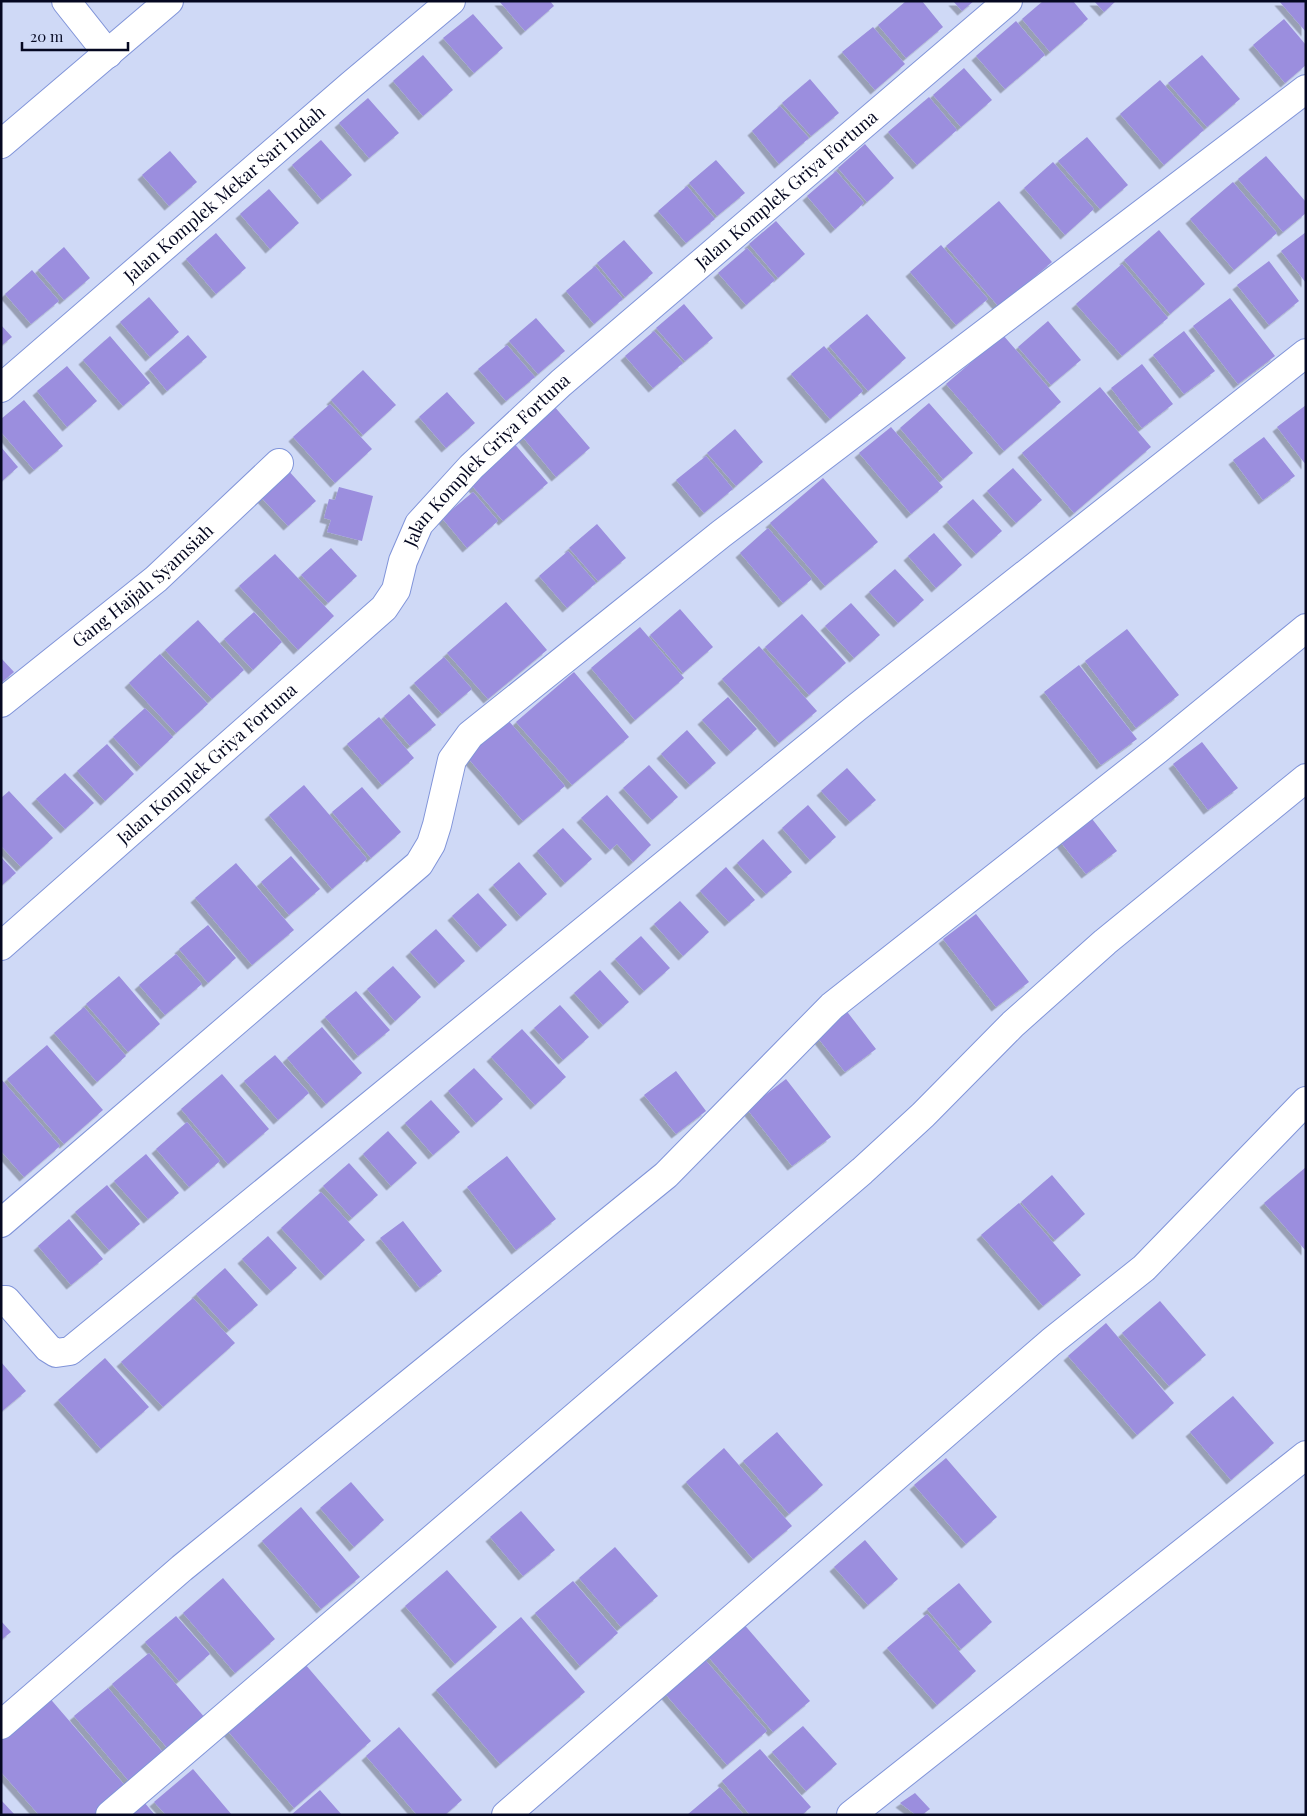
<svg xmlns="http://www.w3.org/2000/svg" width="1307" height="1816" font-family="'Playfair Display',serif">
  <defs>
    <filter id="shadow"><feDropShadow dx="-4.5" dy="4.5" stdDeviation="0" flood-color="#0004"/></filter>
  </defs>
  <rect width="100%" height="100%" fill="#cfd9f6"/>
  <!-- building -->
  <path fill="#9b8ede" filter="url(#shadow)" d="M499 1H550L554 6 525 31Z
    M906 1H922L943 27 906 58 878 25Z
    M953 1H974L962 11Z
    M1043 1H1073L1088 19 1050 52 1022 19Z
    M1094 1H1116L1104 12Z
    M1279 1H1306V32Z
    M473 14 503 48 474 73 443 38Z
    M1284 19 1306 45V65L1285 83 1253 45Z
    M1016 21 1045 55 1005 89 976 56Z
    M873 27 905 64 875 90 842 52Z
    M423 55 453 90 423 116 393 81Z
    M1202 55 1240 99 1207 127 1168 83Z
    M964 68 992 100 961 127 933 95Z
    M810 79 839 113 811 136 782 103Z
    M1160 80 1204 130 1164 165 1120 114Z
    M929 97 957 130 917 165 888 132Z
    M368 98 399 133 369 158 339 123Z
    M780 106 809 138 779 164 752 131Z
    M1087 137 1128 185 1100 209 1058 161Z
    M321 140 352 175 322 200 292 165Z
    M865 144 894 178 867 202 838 168Z
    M170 151 197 182 169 206 142 175Z
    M1266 156 1306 202V213L1283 232 1238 179Z
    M716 160 745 193 717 216 689 183Z
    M1053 162 1094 209 1065 235 1024 188Z
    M836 171 864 203 835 229 807 196Z
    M1233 182 1277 233 1234 270 1190 219Z
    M687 186 715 219 686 243 658 211Z
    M269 189 299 223 270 249 240 214Z
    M999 201 1052 262 999 307 946 246Z
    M776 221 805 254 778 278 749 244Z
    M1159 230 1205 284 1170 314 1124 260Z
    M1306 232V283L1281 251Z
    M216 233 246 268 216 294 186 259Z
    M624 240 653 273 625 297 597 263Z
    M941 245 988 299 956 325 910 272Z
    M64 247 90 278 64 300 38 270Z
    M747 248 775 280 746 305 718 273Z
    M1269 261 1299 301 1269 325 1237 285Z
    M1122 264 1168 318 1122 356 1076 304Z
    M595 266 623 299 594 324 566 291Z
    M32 270 59 301 31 324 5 294Z
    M149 297 179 332 150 357 120 322Z
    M1230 298 1275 356 1238 384 1193 326Z
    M684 304 713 338 685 361 656 328Z
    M867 314 906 358 868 391 829 346Z
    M536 318 565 351 538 374 509 341Z
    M1048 321 1081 360 1051 385 1018 347Z
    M1 325 12 337 1 346Z
    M654 331 683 363 653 388 625 356Z
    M1184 331 1215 371 1184 394 1153 355Z
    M188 335 207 357 167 391 149 369Z
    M1003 335 1061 402 1004 451 946 384Z
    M110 336 150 383 123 406 83 360Z
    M507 345 535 377 506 401 478 369Z
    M824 346 863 391 830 419 791 374Z
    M1142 364 1173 404 1142 428 1111 388Z
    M67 366 97 401 67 427 37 391Z
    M363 370 396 405 363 435 331 400Z
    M1100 387 1151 447 1074 513 1022 453Z
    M447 392 475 423 446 448 419 417Z
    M24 400 63 446 34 470 1 432V419Z
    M929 403 973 453 943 479 900 428Z
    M330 404 372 449 335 483 293 437Z
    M1306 405V465L1277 427Z
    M554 406 590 448 556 477 521 435Z
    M891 427 943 487 911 514 859 453Z
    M735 429 763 462 736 486 707 453Z
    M1264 437 1295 476 1263 500 1233 460Z
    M512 441 548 483 503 521 467 480Z
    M1 447 18 467 1 482Z
    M706 456 733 489 704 513 676 480Z
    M1013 468 1042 500 1016 523 987 491Z
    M287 469 316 501 288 526 259 495Z
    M823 478 878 542 825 586 770 523Z
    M339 487 373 496 362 541 327 532 331 520 324 518 329 499 335 500Z
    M473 492 498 521 467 548 442 518Z
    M973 499 1002 531 976 554 947 522Z
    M597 524 626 558 598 581 569 548Z
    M768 528 812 579 783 603 740 553Z
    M934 533 962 565 936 588 908 556Z
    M331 548 357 576 328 603 301 575Z
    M568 551 596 583 567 608 539 576Z
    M275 554 334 616 298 650 239 586Z
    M895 569 924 600 898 623 869 592Z
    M506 602 547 650 488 699 447 653Z
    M851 603 880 635 854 658 825 626Z
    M680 609 713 647 683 673 650 635Z
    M254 612 282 642 253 670 224 639Z
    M802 614 846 663 809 695 765 647Z
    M198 620 244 670 212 699 165 650Z
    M640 627 684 678 635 720 591 668Z
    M1127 629 1179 695 1136 728 1085 661Z
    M759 646 817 711 779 743 722 679Z
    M160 654 208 704 176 733 129 683Z
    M444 657 472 689 442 714 414 683Z
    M1 658 14 672 1 683Z
    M1079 665 1137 739 1101 765 1044 692Z
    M574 672 629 737 572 785 516 722Z
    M409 694 436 725 410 746 384 716Z
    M728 697 757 729 731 752 702 720Z
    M145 708 173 737 141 767 113 737Z
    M379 717 414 758 382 785 347 744Z
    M508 720 565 786 523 821 466 756Z
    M687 730 716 763 690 785 661 754Z
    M1202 742 1238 788 1208 810 1173 764Z
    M107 744 134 774 105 801 77 771Z
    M649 765 678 797 652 820 623 788Z
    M847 768 876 800 850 822 821 791Z
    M65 773 94 803 65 829 36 799Z
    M304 785 367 859 332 889 269 815Z
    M362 787 401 832 371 858 332 812Z
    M9 791 53 838 21 867 1 846V798Z
    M607 795 651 845 633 862 617 844 610 850 581 818Z
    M808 805 836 837 810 860 782 828Z
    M1086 811 1117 851 1086 874 1055 835Z
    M563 828 592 859 565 883 537 851Z
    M763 839 792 872 766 894 737 863Z
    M291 856 320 889 289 915 261 882Z
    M1 857 16 873 1 886Z
    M519 862 547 894 521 917 493 885Z
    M236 863 294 930 252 965 195 898Z
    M726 867 755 900 729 922 700 891Z
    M478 893 507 925 481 948 452 916Z
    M680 901 709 932 683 956 654 924Z
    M976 914 1029 982 996 1007 943 939Z
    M208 925 236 958 208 983 179 949Z
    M436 929 465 961 439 984 410 952Z
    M641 936 670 968 644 991 615 959Z
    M176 954 202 984 165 1015 139 985Z
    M393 966 421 997 395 1021 367 989Z
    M600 970 629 1002 603 1025 574 993Z
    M119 976 160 1024 128 1052 86 1004Z
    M356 991 390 1030 358 1056 325 1017Z
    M560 1005 589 1037 563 1060 534 1028Z
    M84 1007 126 1056 97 1082 54 1033Z
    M845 1009 876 1049 845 1072 814 1033Z
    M322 1027 362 1073 326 1104 287 1058Z
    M522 1029 566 1077 535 1105 491 1057Z
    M47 1045 103 1110 64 1144 7 1079Z
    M275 1055 309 1093 278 1120 244 1081Z
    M474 1068 503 1099 476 1123 448 1091Z
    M676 1071 706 1111 676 1134 644 1095Z
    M222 1074 269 1129 228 1164 181 1109Z
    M1 1079 60 1146 24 1177 1 1151Z
    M786 1079 831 1137 792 1166 747 1109Z
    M431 1100 460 1132 433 1155 405 1123Z
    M187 1122 220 1161 189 1187 156 1149Z
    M388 1131 417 1163 391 1186 363 1154Z
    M146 1154 179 1193 148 1219 114 1181Z
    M507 1156 556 1219 516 1250 467 1187Z
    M349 1163 378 1195 352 1218 323 1186Z
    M1306 1167V1251L1264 1203Z
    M1052 1175 1085 1214 1055 1240 1021 1202Z
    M107 1185 140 1224 109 1250 75 1212Z
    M321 1192 365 1240 325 1276 281 1228Z
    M1019 1203 1081 1275 1043 1306 981 1235Z
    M69 1219 103 1259 71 1285 38 1246Z
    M403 1221 442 1271 420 1288 380 1238Z
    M268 1236 297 1268 271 1291 242 1259Z
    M225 1268 258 1305 229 1330 196 1294Z
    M193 1298 235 1343 163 1407 121 1362Z
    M1160 1301 1206 1355 1169 1386 1122 1333Z
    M1106 1323 1174 1403 1137 1435 1068 1356Z
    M105 1358 149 1407 101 1449 58 1400Z
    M1 1362 26 1391 1 1412Z
    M1233 1396 1274 1443 1231 1480 1190 1432Z
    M777 1432 823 1485 789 1514 743 1461Z
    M724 1448 792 1526 753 1559 686 1482Z
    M946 1458 997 1517 966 1544 914 1485Z
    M351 1482 384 1520 354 1547 320 1508Z
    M301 1507 360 1577 321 1609 262 1541Z
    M521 1511 555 1550 523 1576 490 1537Z
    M865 1540 898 1579 868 1605 834 1567Z
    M615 1547 658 1596 621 1627 579 1578Z
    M447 1570 497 1627 455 1664 405 1606Z
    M223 1578 275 1639 235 1673 183 1613Z
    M573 1581 618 1633 580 1666 535 1613Z
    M959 1583 992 1622 961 1649 927 1609Z
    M927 1614 976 1671 937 1705 887 1648Z
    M176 1616 210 1654 179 1681 145 1642Z
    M521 1617 585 1692 500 1764 436 1690Z
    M1 1621 11 1632 1 1640Z
    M742 1622 810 1701 773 1732 705 1653Z
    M149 1653 206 1719 169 1750 112 1684Z
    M701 1655 767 1731 727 1765 661 1689Z
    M299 1657 371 1741 294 1808 221 1723Z
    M108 1688 167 1757 133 1786 74 1716Z
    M47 1695 128 1789 98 1815H39L1 1772V1734Z
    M803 1726 837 1764 806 1791 772 1752Z
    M399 1727 462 1800 445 1815H417L366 1756Z
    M760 1749 811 1807 802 1815H750L722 1781Z
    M193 1769 232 1815H166L154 1802Z
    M720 1787 744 1815H687Z
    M320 1790 342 1815H291Z
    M915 1793 930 1809 922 1815H916L900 1803Z
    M1 1800 15 1815H1Z
    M144 1802 155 1815H129Z"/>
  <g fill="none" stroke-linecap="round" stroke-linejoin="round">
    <!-- street casing -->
    <g stroke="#8094d9" stroke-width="30">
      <g id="street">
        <path d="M66 1 108 54"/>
        <path d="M1 144 169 1"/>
        <path id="s1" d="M1 388 351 85 451 1"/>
        <path id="s2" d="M1 703 156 579 279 463"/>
        <path id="s3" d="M1 946 384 608 396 590 403 561 419 524 471 467 561 383 1008 1"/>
        <path d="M1 1223 419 864 431 844 437 825 452 760 470 735 721 534 1306 89"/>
        <path d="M1 1300H6L48 1348 56 1353 70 1351 856 708 1306 353"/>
        <path d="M1 1725 182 1568 666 1175 832 1006 1157 750 1306 628"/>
        <path d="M110 1815 862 1171 923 1115 1013 1024 1105 942 1306 778"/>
        <path d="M506 1815 1051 1342 1144 1268 1306 1101"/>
        <path d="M851 1815 1306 1455"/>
      </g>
    </g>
    <!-- street -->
    <use href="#street" stroke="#fff" stroke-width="28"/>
  </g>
  <g text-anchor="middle" stroke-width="5" stroke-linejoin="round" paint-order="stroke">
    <!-- street labels -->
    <g font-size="18" fill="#050821" stroke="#cfd9f6">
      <text dy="6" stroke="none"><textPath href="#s3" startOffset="1100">Jalan Komplek Griya Fortuna</textPath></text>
      <text dy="6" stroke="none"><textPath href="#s1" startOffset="296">Jalan Komplek Mekar Sari Indah</textPath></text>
      <text dy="6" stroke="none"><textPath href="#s3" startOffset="695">Jalan Komplek Griya Fortuna</textPath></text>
      <text dy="6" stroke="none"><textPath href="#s2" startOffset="184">Gang Hajjah Syamsiah</textPath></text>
      <text dy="6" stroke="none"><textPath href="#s3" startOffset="275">Jalan Komplek Griya Fortuna</textPath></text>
    </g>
  </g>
  <!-- border -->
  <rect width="1307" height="1816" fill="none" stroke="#050821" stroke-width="5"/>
  <!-- scale -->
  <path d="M22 42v8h106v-8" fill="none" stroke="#050821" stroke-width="2.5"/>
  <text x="30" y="42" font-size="15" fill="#050821" stroke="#cfd9f6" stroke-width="4" paint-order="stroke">20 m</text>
</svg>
